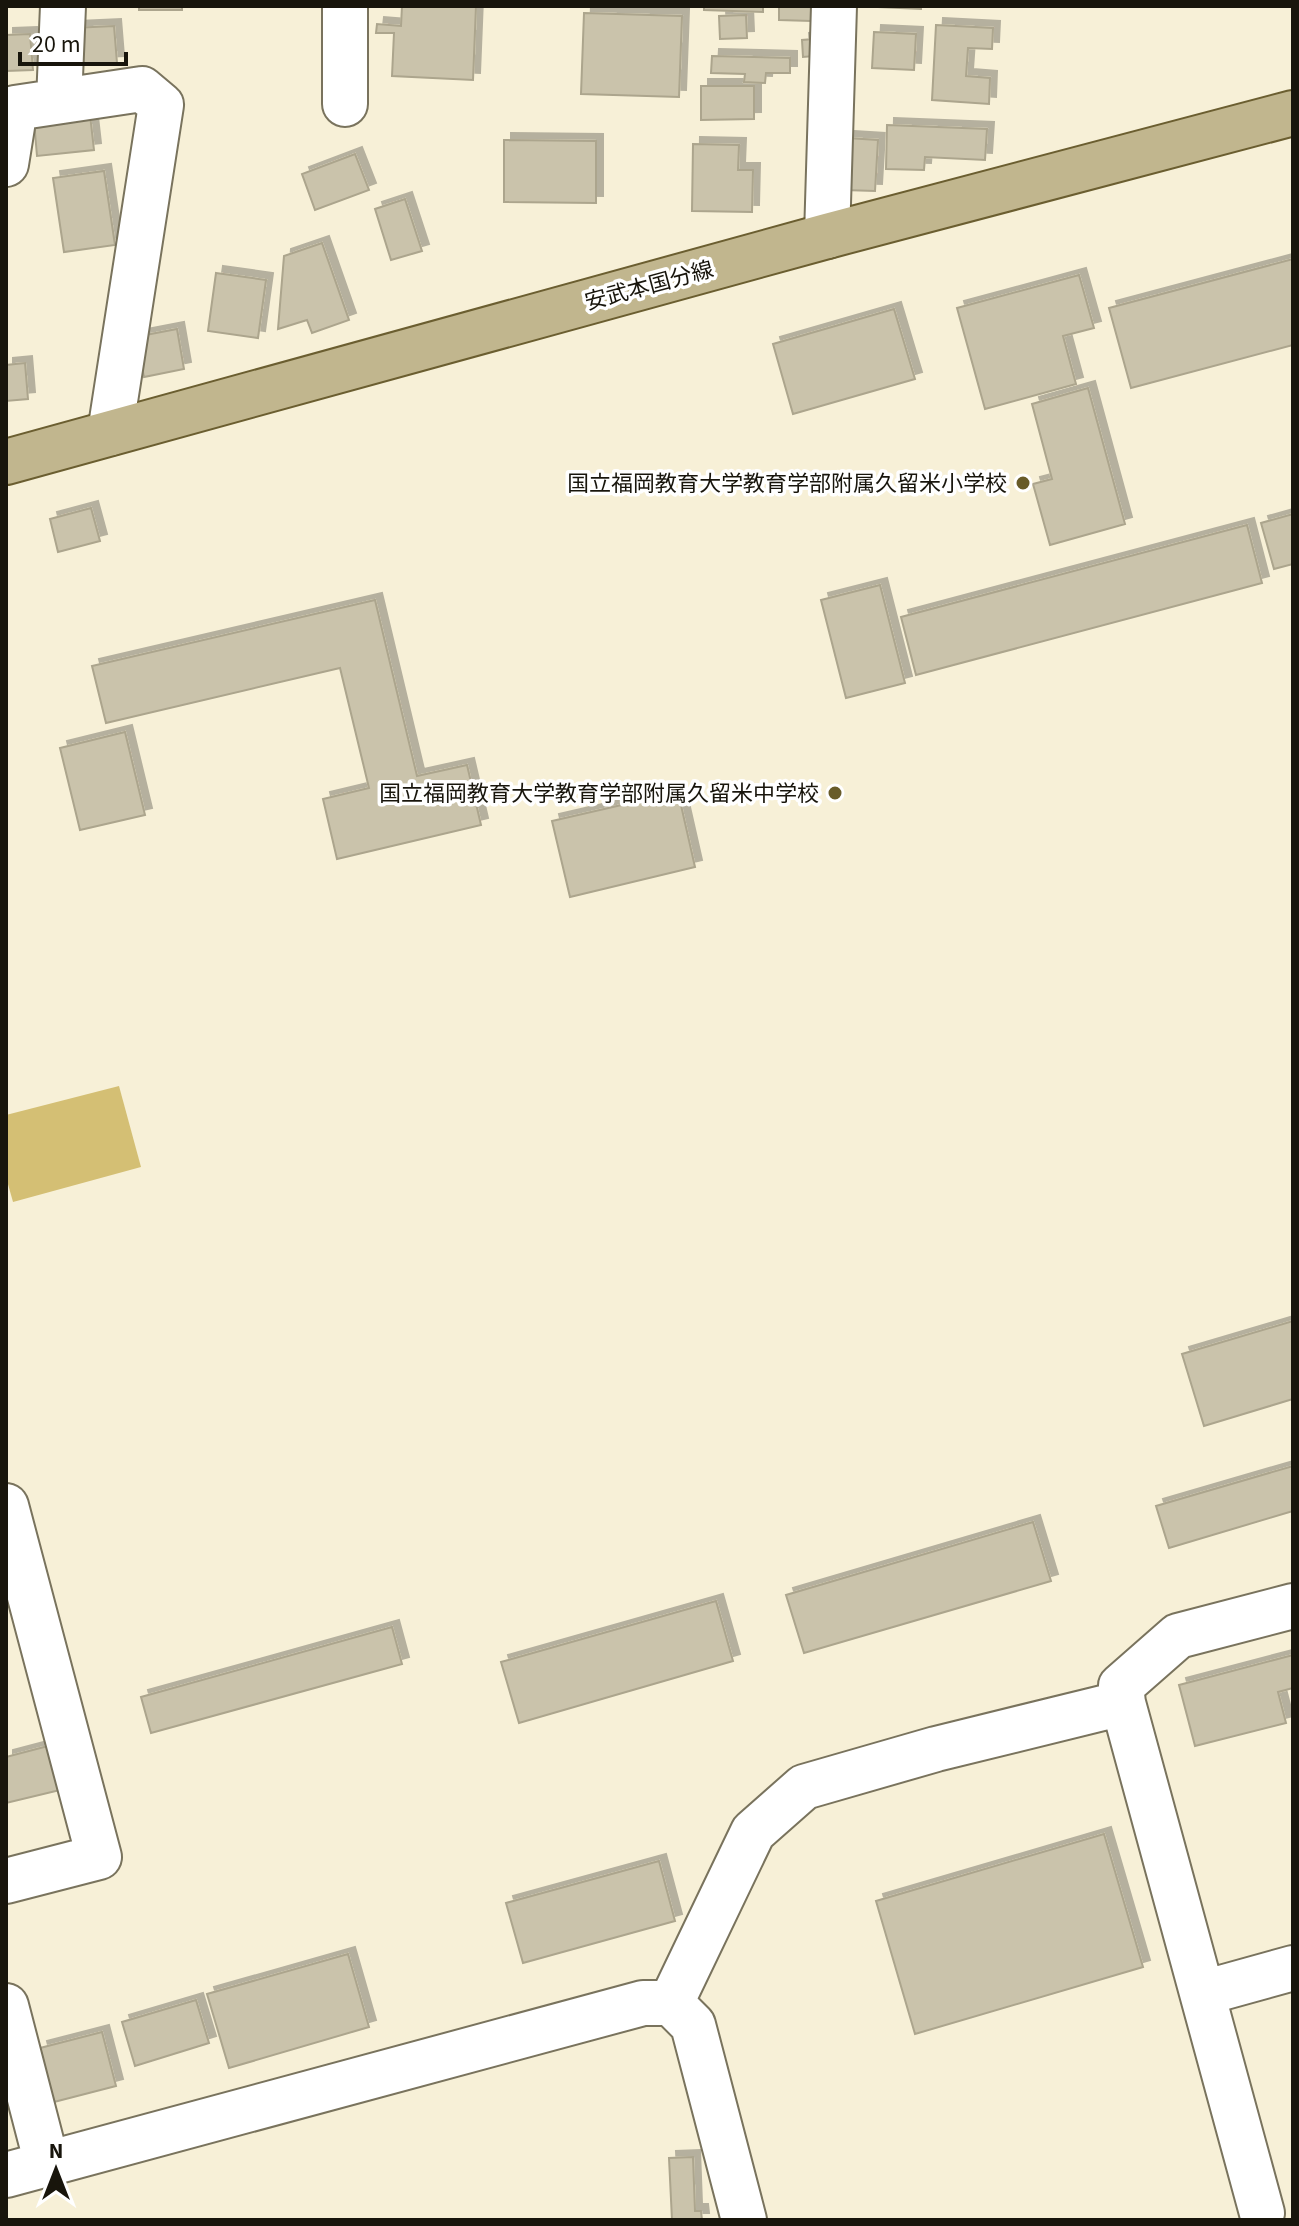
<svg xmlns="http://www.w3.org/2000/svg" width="1299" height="2226" font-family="'Source Sans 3','Noto Sans JP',sans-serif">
  <defs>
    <filter id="shadow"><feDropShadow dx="7" dy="-7" stdDeviation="0" flood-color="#0004"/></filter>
  </defs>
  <rect width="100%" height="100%" fill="#f7f0d7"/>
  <!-- water -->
  <path fill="#d4bf74" d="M119 1086 141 1167 13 1202 6 1177V1115Z"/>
  <!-- building -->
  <path fill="#cac3ab" stroke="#aca58d" stroke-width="2" filter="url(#shadow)" d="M139 6H182V10H139Z
    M402 6H476L473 80 392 76 394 33H376L377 24 401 26Z
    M704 6H763V12L704 10Z
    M779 6H812L811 21 779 20Z
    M855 6H921V9Z
    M584 13 682 16 679 97 581 94Z
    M746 15 747 38 720 39 719 16Z
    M936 25 993 28 992 49 968 48 966 76 990 78 989 104 932 100Z
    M114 26 117 63 75 65 72 28Z
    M874 32 916 34 914 70 872 68Z
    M30 34 33 70 6 71V35Z
    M826 38 827 55 803 57 802 40Z
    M712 56 790 58V73H766L765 83 744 82 745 74 711 73Z
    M701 86H754V119L701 120Z
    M90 115 94 150 37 156 34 121Z
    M887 125 987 129 985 160 925 157 924 170 886 169Z
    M847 138 878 140 875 191 844 190Z
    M504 140 596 141V203L504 202Z
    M693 144 739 145 738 170H753L752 212 692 211Z
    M355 154 369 190 315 210 302 174Z
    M104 171 115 245 64 252 53 178Z
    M405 199 422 251 391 260 375 209Z
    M322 243 349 320 312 333 307 320 278 329 284 256Z
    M1293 259V345L1131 388 1109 308Z
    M216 273 266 280 258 338 208 331Z
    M1079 275 1094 328 1063 336 1076 384 985 409 957 308Z
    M894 309 915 379 793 414 773 344Z
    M177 329 184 369 144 377 135 337Z
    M25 363 28 399 6 401V365Z
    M1088 388 1125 524 1050 545 1033 484 1052 479 1032 404Z
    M91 508 100 541 58 552 50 519Z
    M1293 514V564L1274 569 1261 523Z
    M1247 525 1262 583 916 675 901 617Z
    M880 585 905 683 846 698 821 600Z
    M375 600 417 776 467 765 481 825 337 859 323 799 369 788 340 668 106 723 92 666Z
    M125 732 145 815 80 830 60 748Z
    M678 792 695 867 570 897 552 821Z
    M1293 1321V1399L1204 1426 1182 1354Z
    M1293 1466V1511L1169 1548 1156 1506Z
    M1033 1522 1051 1581 804 1653 786 1595Z
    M716 1601 733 1661 519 1723 501 1662Z
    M392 1627 402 1664 151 1733 141 1697Z
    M1293 1655V1688L1278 1692 1286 1723 1195 1746 1179 1685Z
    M48 1746 60 1790 6 1803V1757Z
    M1104 1834 1143 1967 915 2034 876 1901Z
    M659 1861 675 1921 523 1963 506 1903Z
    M348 1954 369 2027 229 2068 207 1994Z
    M196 2000 209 2043 135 2066 122 2022Z
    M102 2032 116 2086 54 2102 40 2048Z
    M693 2157 695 2211H701L702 2220H672L669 2158Z"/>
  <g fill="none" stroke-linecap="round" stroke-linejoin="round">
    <!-- minor casing -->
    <g stroke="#79735d" stroke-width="48">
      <path id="minor" d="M345 6V104
        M59 101 63 6
        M6 164 15 108 142 89 161 105 110 433
        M827 236 834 6
        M6 1506 99 1857 6 1881
        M1203 1993 1293 1968
        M671 2003 753 1832 804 1787 936 1749 1123 1703
        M6 2006 47 2164
        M6 2175 643 2003H671L693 2025 744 2220
        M1262 2213 1123 1703 1121 1686 1178 1636 1293 1606"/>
    </g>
    <!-- major casing -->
    <g stroke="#6b5e30" stroke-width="48">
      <path id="major" d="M6 462 827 236 1293 113"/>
    </g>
    <!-- minor -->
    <use href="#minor" stroke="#fff" stroke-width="44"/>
    <!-- major -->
    <use href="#major" stroke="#c1b68e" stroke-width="44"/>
  </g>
  <!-- markers -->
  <g fill="#685b28" stroke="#fff" stroke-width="3">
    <circle cx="1023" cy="483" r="8"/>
    <circle cx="835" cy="793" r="8"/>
  </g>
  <g text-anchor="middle" stroke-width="7" stroke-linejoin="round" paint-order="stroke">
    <!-- street labels -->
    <g font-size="22" fill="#18150c" stroke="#fff">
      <text transform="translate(649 285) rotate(-15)" y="8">安武本国分線</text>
    </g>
    <!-- poi labels -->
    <g font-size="22" fill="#18150c" stroke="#fff" text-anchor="end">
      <text x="1007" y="491">国立福岡教育大学教育学部附属久留米小学校</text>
      <text x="819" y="801">国立福岡教育大学教育学部附属久留米中学校</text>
    </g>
  </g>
  <!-- border -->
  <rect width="1299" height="2226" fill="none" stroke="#18150c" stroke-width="16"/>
  <!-- north arrow -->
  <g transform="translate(56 2170)" stroke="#ffffff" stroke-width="6" paint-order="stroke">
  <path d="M0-6L14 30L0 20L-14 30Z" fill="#18150c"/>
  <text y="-12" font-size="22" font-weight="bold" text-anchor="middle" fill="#18150c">N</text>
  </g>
  <!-- scale -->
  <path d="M20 52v12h106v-12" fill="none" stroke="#18150c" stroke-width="4"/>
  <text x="32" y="52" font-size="24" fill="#18150c" stroke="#ffffff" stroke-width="6" paint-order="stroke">20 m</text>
</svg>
